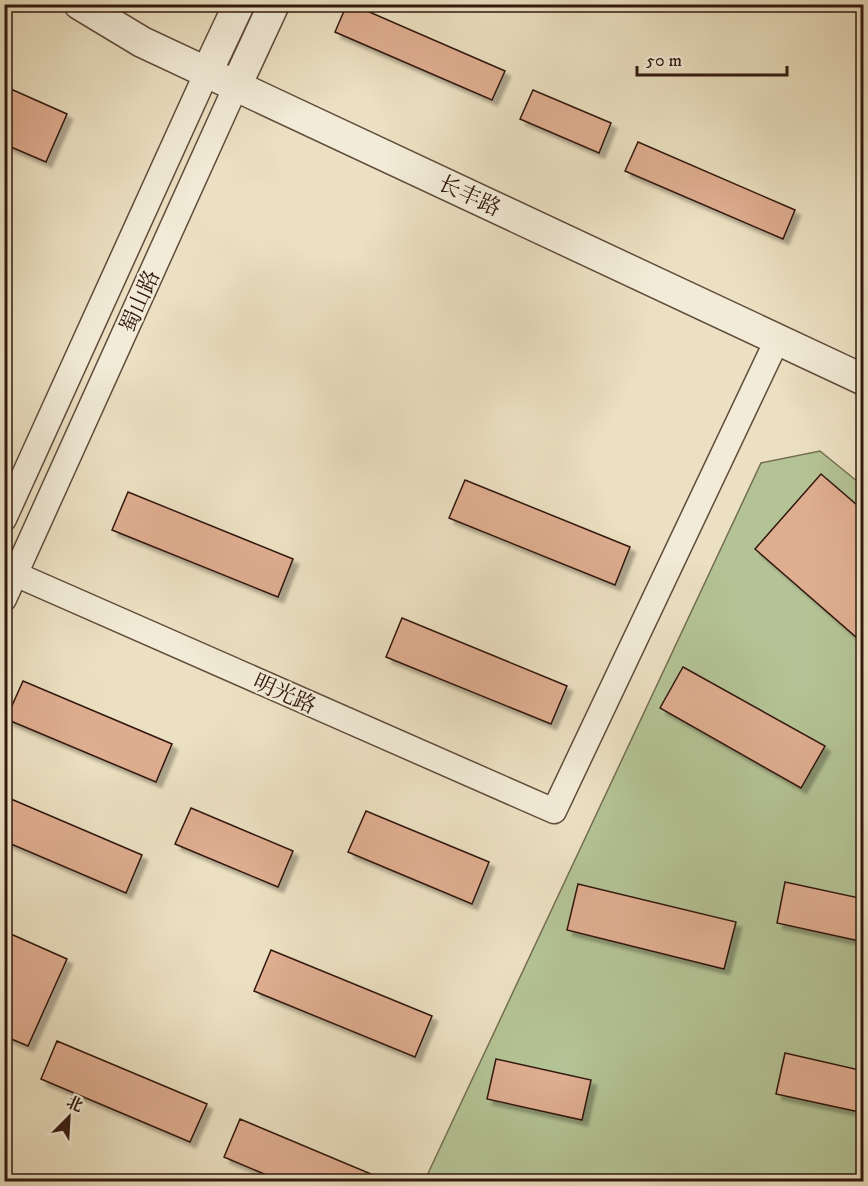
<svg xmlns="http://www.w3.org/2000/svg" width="868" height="1186" font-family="'IM FELL DW Pica','Noto Serif SC',serif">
  <defs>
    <filter id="shadow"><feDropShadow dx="5.5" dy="5.5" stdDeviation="1.5" flood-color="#0004"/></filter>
  </defs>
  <rect width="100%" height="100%" fill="#ebe0c1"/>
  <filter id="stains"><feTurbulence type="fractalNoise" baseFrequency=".00333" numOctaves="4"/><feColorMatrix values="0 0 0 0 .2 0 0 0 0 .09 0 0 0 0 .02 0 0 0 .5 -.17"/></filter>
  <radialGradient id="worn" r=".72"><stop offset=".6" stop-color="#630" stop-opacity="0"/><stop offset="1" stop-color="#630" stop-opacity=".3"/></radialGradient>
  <!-- green -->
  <path fill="#b4c395" stroke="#736e52" stroke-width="1.5" d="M820 451 863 486V1181L424 1182 761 463Z"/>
  <!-- building -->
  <path fill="#dfad90" stroke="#32190f" stroke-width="1.5" filter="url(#shadow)" d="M347 4H351L505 71 492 100 335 32Z
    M4 86 67 114 46 162 4 144Z
    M533 90 611 123 599 153 520 119Z
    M638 142 795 210 783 239 625 171Z
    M821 474 864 511V644L755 549Z
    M465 480 630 547 615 585 449 518Z
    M128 492 293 559 278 597 112 530Z
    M402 618 567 686 551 724 386 657Z
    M683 667 825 746 801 788 660 708Z
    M23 681 172 744 156 782 6 719Z
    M4 796 142 855 126 893 4 841Z
    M191 808 293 851 278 887 175 844Z
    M366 811 489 862 472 904 348 852Z
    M785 882 864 899V942L777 923Z
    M578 884 736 922 724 969 567 930Z
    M4 931 67 959 28 1046 4 1036Z
    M271 950 432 1016 415 1057 254 991Z
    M57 1041 207 1104 190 1142 41 1079Z
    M785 1053 864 1071V1113L776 1094Z
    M496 1059 591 1080 582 1120 487 1099Z
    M240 1119 390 1182H283L224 1157Z"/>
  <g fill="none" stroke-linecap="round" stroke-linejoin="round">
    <!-- minor casing -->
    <g stroke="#604b3c" stroke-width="27">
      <path id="minor" d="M4 519 207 72
        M4 572 15 574 554 811 777 340
        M4 599 236 86"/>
    </g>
    <!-- tertiary casing -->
    <g stroke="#604b3c" stroke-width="33">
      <path id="tertiary" d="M79 4 142 42 864 380
        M207 72 239 4
        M236 86 274 4"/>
    </g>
    <!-- minor -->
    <use href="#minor" stroke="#f2ebd7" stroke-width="24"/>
    <!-- tertiary -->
    <use href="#tertiary" stroke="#f2ebd7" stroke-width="30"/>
  </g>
  <g text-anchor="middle" stroke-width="4.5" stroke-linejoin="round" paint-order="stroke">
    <!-- street labels -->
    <g font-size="22" fill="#32190f" stroke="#f2ebd7">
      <text transform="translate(470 195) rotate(25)" y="8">长丰路</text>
      <text transform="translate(139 301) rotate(-66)" y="8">蜀山路</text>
      <text transform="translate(285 693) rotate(24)" y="8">明光路</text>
    </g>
  </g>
  <!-- margin -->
  <rect width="868" height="1186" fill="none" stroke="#ebe0c1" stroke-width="24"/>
  <rect x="6" y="6" width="856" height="1174" fill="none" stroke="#32190f" stroke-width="3"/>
  <rect x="12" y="12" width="844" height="1162" fill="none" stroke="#32190f" stroke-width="1.5"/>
  <!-- north arrow -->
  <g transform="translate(69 1117) rotate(24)" stroke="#f2ebd7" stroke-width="4.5" paint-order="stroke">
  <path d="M0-4.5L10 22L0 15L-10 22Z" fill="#32190f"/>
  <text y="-9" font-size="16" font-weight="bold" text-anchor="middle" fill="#32190f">北</text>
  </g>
  <!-- scale -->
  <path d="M637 66v9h150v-9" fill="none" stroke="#32190f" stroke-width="3"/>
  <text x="646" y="66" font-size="18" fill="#32190f" stroke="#f2ebd7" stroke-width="4.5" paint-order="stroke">50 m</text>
  <rect width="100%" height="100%" filter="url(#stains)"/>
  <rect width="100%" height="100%" fill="url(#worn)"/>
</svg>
